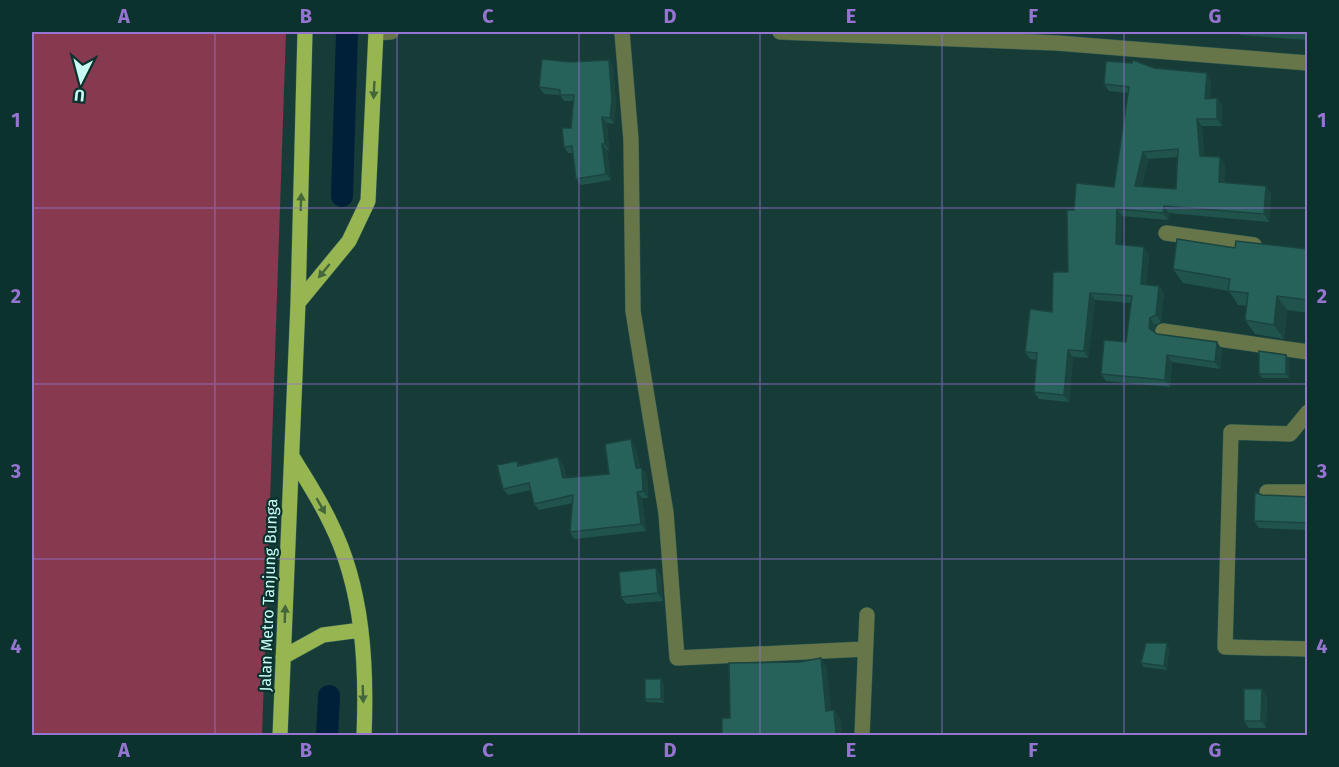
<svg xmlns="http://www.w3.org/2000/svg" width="1339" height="767" font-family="'Fira Sans',sans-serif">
  <rect width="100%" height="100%" fill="#173c37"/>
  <!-- green -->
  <path fill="#873950" d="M32 32H286L262 735H32Z"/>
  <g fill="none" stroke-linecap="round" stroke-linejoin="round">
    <!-- canal -->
    <path stroke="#002039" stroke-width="22" d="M342 196 347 32
      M327 736 329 696"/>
    <!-- minor casing -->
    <g stroke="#335b55" stroke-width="16">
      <path id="minor" d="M622 32 631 140 633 311 666 513 677 658 865 649
        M780 32 1057 43 1308 63
        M376 33 391 32
        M1166 233 1254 245
        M1163 331 1308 352
        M1308 412 1290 434 1231 432 1225 647 1308 649
        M1267 492H1308
        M862 736 867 615"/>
    </g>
    <!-- major casing -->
    <g stroke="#335b55" stroke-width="16">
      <path id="major" d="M298 303 349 241 368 201 376 32
        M292 456C305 478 320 500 331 524 363 588 367 665 364 736
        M283 657 323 635 361 630
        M280 736 298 303 305 32"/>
    </g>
    <!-- minor -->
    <use href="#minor" stroke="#677648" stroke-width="15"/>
    <!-- major -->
    <use href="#major" stroke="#97b651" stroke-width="15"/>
  </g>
  <!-- wall -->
  <path fill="#21534d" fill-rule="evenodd" d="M1238 32H1308V40L1240 35Z
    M609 60 613 67 616 105 614 124 607 123 609 150H607L611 180 581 185 576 179 573 153H568L564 147 571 128 574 101H564L560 95 544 94 539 87Z
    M1154 68 1211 80 1210 98H1217L1222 105V126H1202L1204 156 1220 157 1225 165 1224 183 1271 193 1269 222 1169 213 1168 220 1122 216 1121 245 1149 255 1146 285 1159 286 1164 293 1161 322 1155 325V332L1157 334 1222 349 1220 369 1172 362 1170 387 1106 381 1101 374 1126 342 1131 303 1095 300 1088 358 1073 357 1069 402 1039 399 1034 392 1037 360 1030 359 1025 352 1052 312 1068 272 1074 210 1114 187 1128 93 1109 91 1104 84ZM1177 157 1176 189 1142 186 1148 159Z
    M1235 248 1308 249V313L1287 310 1284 339 1255 334 1245 320 1247 306 1238 305 1229 291 1183 283 1173 269Z
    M1289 359V378H1262L1259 374Z
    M635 446 640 468 647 475 648 498H642L646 531 574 539 570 532 573 503 539 510 534 504 531 490 508 495 503 489 517 461 520 465 563 464 566 477 609 474Z
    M1262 495 1308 497V530L1259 528 1254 521Z
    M661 576 663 601 626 604 621 597Z
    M1169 647 1167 670 1144 667 1141 663Z
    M664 683V703L647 702 645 699Z
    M1267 696 1266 728H1249L1244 721Z"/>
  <!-- shaded-wall -->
  <path fill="#1b443f" d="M609 60 613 67 616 105 614 124 610 118Z
    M1207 73 1211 80 1210 106 1205 99Z
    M1217 98 1222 105V126L1217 119Z
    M602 117 607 123 609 150 605 144Z
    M1197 119 1202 126 1205 163 1200 156Z
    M602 144 607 150 611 180 606 174Z
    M1143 152 1148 159 1140 193 1135 186Z
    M1220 157 1225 165 1224 190 1219 182Z
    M1266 186 1271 193 1269 222 1264 214Z
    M1164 206 1169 213 1168 220 1163 213Z
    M1117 209 1122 216 1121 252 1116 244Z
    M1144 247 1149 255 1146 291 1141 284Z
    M1159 286 1164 293 1161 322 1156 315Z
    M1090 293 1095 300 1088 358 1084 351Z
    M1277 296 1287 310 1284 339 1274 325Z
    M1150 318 1155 325 1154 335 1149 328Z
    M1217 342 1222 349 1220 369 1215 362Z
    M1068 350 1073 357 1069 402 1064 395Z
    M1167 355 1172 362 1170 387 1165 380Z
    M1286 355 1289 359V378L1286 374Z
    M631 439 635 446 641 475 636 468Z
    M558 457 563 464 567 484 563 478Z
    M642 468 647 475 648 498 643 491Z
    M637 492 642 498 646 531 641 524Z
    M656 568 661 576 663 601 658 593Z
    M1167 643 1169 647 1167 670 1164 666Z
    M821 658 827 667 832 720 826 711Z
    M661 679 664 683V703L661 699Z
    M1262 689 1267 696 1266 728 1261 721Z
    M834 710 841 719 842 735H836Z"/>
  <!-- building -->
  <path fill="#26615a" stroke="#1b443f" stroke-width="1.5" fill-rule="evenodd" d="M1281 32H1308V33Z
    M542 59 570 62 609 60 612 99 610 118 602 117 605 144H602L606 174 576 179 572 146 564 147 562 128H571L574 95H560V90L539 87Z
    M1133 60 1154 68 1207 73 1205 99 1217 98V119H1197L1200 156 1220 157 1219 182 1266 186 1264 214 1164 206 1163 213 1117 209 1116 244 1144 247 1141 284 1159 286 1156 315 1150 318 1149 328 1157 334 1217 342 1215 362 1167 355 1165 380 1101 374 1104 340 1126 342 1132 296 1090 293 1084 351 1068 350 1064 395 1034 392 1037 353 1025 352 1030 309 1052 312 1053 272H1068L1067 210H1074L1076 183 1114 187 1129 87 1104 84 1106 61 1132 63ZM1178 149 1176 189 1135 186 1143 152Z
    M1177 239 1235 248 1236 241 1308 249V300L1277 296 1274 325 1245 320 1248 293 1228 291 1230 279 1173 269Z
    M1259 351 1286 355V374H1259Z
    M631 439 636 468H642L643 491 637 492 641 524 570 532 573 495 534 504 529 483 503 489 497 465 517 461 518 466 558 457 563 478 609 474 605 444Z
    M1255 492 1262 495 1308 497V523L1254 521Z
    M656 568 658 593 621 597 619 572Z
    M1146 643H1167L1164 666 1141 663Z
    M821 658 826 711 834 710 836 735H722V718H730L729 663 800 662Z
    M645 679H661V699H645Z
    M1244 689H1262L1261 721H1244Z
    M1294 733 1308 735H1294Z"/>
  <!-- one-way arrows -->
  <defs><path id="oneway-solid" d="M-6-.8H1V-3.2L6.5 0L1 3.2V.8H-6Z" transform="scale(1.5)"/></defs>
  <g fill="#43673b">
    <use href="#oneway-solid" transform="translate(374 90) rotate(93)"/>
    <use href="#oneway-solid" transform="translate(301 202) rotate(-88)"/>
    <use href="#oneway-solid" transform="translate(324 271) rotate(129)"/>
    <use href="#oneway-solid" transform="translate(321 506) rotate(60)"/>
    <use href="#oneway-solid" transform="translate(285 614) rotate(-88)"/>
    <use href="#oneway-solid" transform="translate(363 694) rotate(88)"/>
  </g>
  <!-- grid -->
  <path fill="none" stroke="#9674d1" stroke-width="1.5" stroke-opacity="0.55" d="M215 32V736M397 32V736M579 32V736M760 32V736M942 32V736M1124 32V736M32 208H1308M32 384H1308M32 559H1308"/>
  <g text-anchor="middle" stroke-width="4.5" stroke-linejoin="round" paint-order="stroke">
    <!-- street labels -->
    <g font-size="16" fill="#c7fbf3" stroke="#0b322d">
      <text transform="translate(268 595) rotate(-88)" y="6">Jalan Metro Tanjung Bunga</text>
    </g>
  </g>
  <!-- border -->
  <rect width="1339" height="767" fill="none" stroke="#0b322d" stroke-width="66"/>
  <!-- north arrow -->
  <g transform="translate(81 81) rotate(186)" stroke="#0b322d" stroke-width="4.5" paint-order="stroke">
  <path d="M0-4.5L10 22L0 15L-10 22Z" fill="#c7fbf3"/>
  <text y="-9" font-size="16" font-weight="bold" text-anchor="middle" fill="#c7fbf3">U</text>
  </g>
  <rect x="33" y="33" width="1273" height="701" fill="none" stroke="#9674d1" stroke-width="2"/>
  <g font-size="20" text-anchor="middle" font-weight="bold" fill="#9674d1">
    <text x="124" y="23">A</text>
    <text x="306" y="23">B</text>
    <text x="488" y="23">C</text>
    <text x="670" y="23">D</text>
    <text x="851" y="23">E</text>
    <text x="1033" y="23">F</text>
    <text x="1215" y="23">G</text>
    <text x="16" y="127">1</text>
    <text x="1322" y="127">1</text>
    <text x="16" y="303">2</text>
    <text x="1322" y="303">2</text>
    <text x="16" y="478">3</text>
    <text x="1322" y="478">3</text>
    <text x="16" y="653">4</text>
    <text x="1322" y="653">4</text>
    <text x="124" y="757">A</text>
    <text x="306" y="757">B</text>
    <text x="488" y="757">C</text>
    <text x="670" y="757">D</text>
    <text x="851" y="757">E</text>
    <text x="1033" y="757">F</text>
    <text x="1215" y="757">G</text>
  </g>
</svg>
